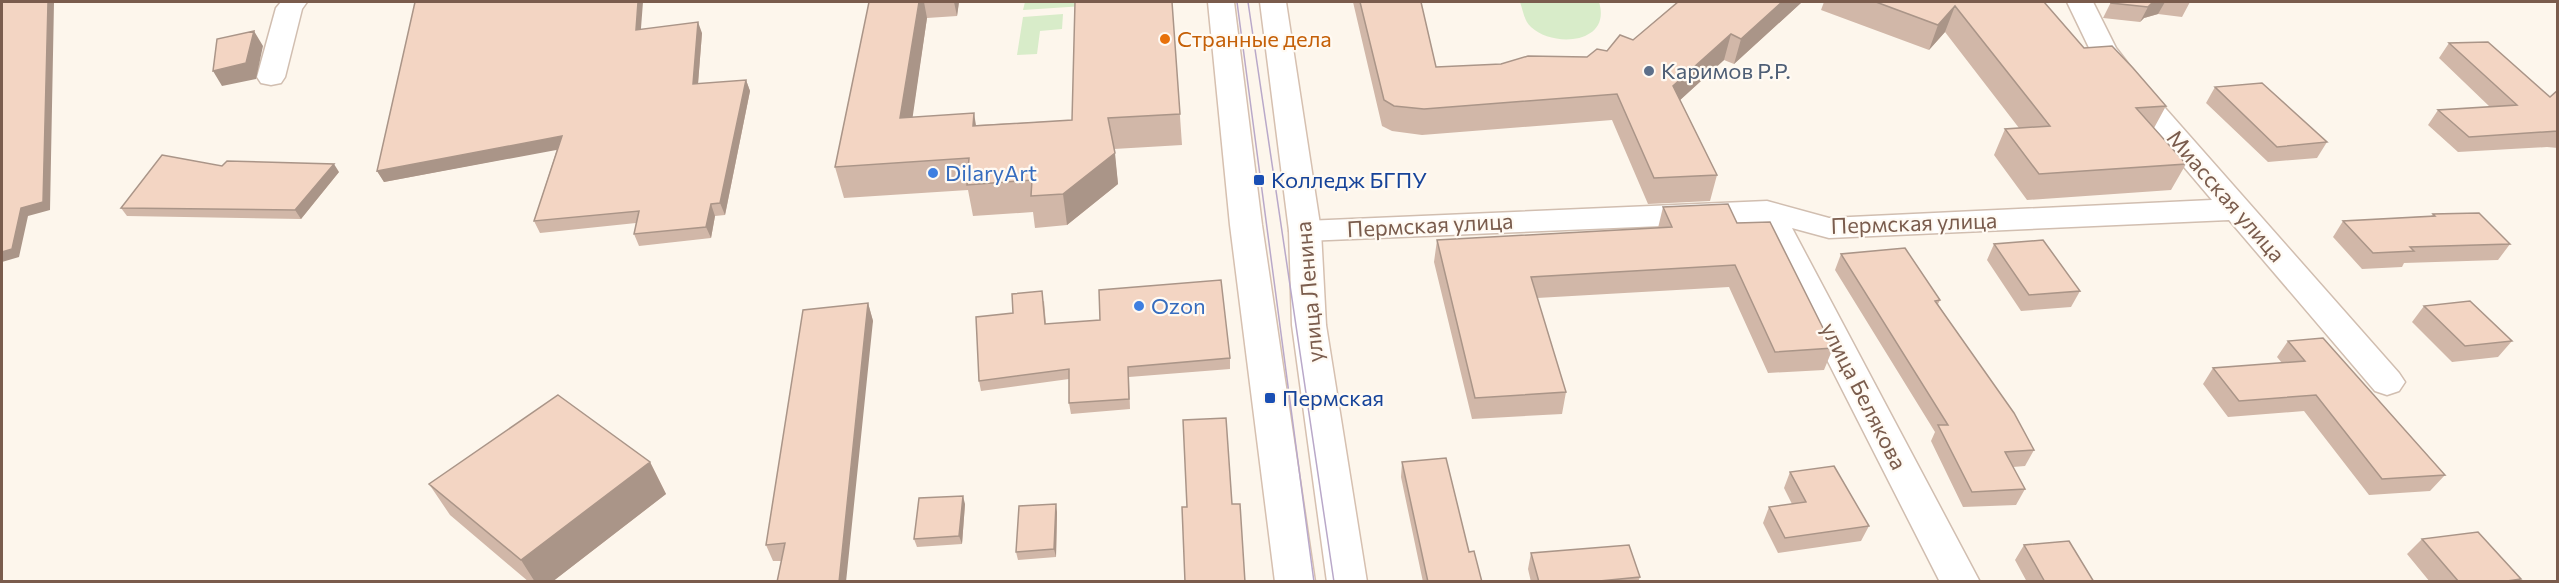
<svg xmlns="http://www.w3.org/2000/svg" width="2559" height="583" font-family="Commissioner,sans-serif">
  <rect width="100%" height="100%" fill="#fdf6ec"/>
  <!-- green -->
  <path fill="#d8ecc9" d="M1025 2H1084V6L1023 10Z
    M1520 2H1599C1612 44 1553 48 1531 27 1524 21 1523 10 1520 2Z
    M1063 14 1062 29 1040 31 1037 54 1017 55 1023 17Z"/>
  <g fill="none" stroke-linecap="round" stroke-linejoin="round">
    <!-- street casing -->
    <g stroke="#d1beb0" stroke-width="3">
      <path id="street" d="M281 2H307L302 9 285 77 281 83 271 85 261 83 257 77 276 8Z
        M2067 2H2093L2116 48 2143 83 2399 373 2405 382 2399 391 2387 395 2375 391 2229 220 1829 238 1792 228 1980 582H1940L1757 222 1305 241 1294 238 1289 231 1294 224 1305 221 1767 201 1829 218 2212 200 2123 95 2093 56Z"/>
    </g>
    <!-- secondary casing -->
    <g stroke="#d6c0b0" stroke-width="3">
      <path id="secondary" d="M1208 2H1234L1262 225 1315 582H1275L1230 225Z
        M1260 2H1286L1321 231 1326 325 1367 582H1327L1292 325 1289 231Z"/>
    </g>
    <!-- street -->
    <use href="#street" fill="#fff" fill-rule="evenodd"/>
    <!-- secondary -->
    <use href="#secondary" fill="#fff" fill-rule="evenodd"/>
    <!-- tram -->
    <path stroke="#b9a8c9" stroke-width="1.5" d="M1237 2 1314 582
      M1248 2 1334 582"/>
  </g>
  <!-- wall -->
  <path fill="#d1b7a8" d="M869 2H959L957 16 927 18 912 117 976 125 1072 120 1172 2 1182 145 1114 149 1118 184 1067 225 1035 228 1033 212 973 216 968 190 844 198 835 167Z
    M1353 2H1421L1436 67 1501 64 1587 57 1607 51 1633 40 1677 2H1675H1802L1734 64 1724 60 1680 100 1717 175 1710 201 1648 204 1612 120 1422 135 1392 131 1382 126Z
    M1824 2H2044L2084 48 2166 106 2154 128 2186 164 2171 190 2027 200 1994 155 2005 129 2019 128 1945 32 1929 50 1821 10Z
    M2111 2H2190L2182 17 2158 14 2144 18 2140 22 2103 18Z
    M641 29 702 33 698 84 746 80 750 91 725 215 715 216 711 238 639 246 634 234 636 223 540 233 534 221 557 149 384 182 377 171Z
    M2449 43 2550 97 2558 90V148L2547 147 2458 152 2428 125 2438 110 2490 107 2439 58Z
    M2215 87 2327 142 2317 158 2268 162 2206 103Z
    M339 172 301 219 127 216 121 208Z
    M1663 207 1737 223 1833 348 1824 370 1768 373 1729 287 1537 298 1566 392 1562 414 1472 419 1434 262 1437 240 1658 228Z
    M2433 214 2510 244 2498 260 2404 263 2402 267 2362 269 2333 237 2343 221 2431 216Z
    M1994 244 2080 291 2071 307 2021 311 1987 260Z
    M1841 254 1940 300 1938 304 2034 450 2025 466 2013 467 2025 489 2016 505 1963 507 1931 441 1935 432 1835 270Z
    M1044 301 1046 324 1230 358V369L1129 377 1130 409 1071 414 1069 403V379L981 391 979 381 1013 313Z
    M868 303 873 321 781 561H773L766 545Z
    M2424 306 2512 341 2498 357 2452 362 2412 322Z
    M2288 341 2445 475 2430 491 2369 495 2304 411 2228 417 2203 384 2213 368 2282 363 2277 357Z
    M650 462 666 494 552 582H529L450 515 429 484Z
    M1402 462 1469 552 1482 582H1423L1401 477Z
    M1790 472 1869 526 1861 541 1778 553 1763 523 1769 507 1792 504 1784 488Z
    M965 504 962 544 917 547 914 539Z
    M1057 512 1056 557 1018 560 1016 552Z
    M2422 539 2521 579 2518 582H2430L2407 554Z
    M2024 545 2094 582H2027L2015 560Z
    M1531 553 1640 577 1638 582H1531L1528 569Z"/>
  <!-- shaded-wall -->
  <path fill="#aa9588" d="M48 2H54L50 210 28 216 19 257 2 262V252L21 208Z
    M638 2H643L640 41 636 30Z
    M919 2H924L927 18 908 149 900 118Z
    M954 2H959L957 16Z
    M1782 2H1802L1734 64 1741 39Z
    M2157 2H2165L2158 14 2144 18 2140 22 2148 7 2152 3Z
    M1955 6 1945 32 1929 50 1938 25Z
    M698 22 702 33 697 96 693 84Z
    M254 31 263 46 256 79 222 86 213 71Z
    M1731 34 1724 60 1667 112 1673 86Z
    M746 80 750 91 725 215 720 203Z
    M974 113 979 144 973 126Z
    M562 136 567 148 384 182 377 171Z
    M1115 153 1118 184 1067 225 1063 194Z
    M334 164 339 172 301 219 295 210Z
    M711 204 715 216 711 238 706 227Z
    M868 303 873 321 846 582H839Z
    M650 462 666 494 552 582H535L521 560Z
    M963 496 965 504 962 544 959 536Z
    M1056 504 1057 512 1056 557 1054 549Z"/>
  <!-- building -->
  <path fill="#f3d5c3" stroke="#aa9588" stroke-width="1.5" d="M2 2H48L43 202 21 208 12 249 2 252Z
    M415 2H638L636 30 698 22 693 84 746 80 720 203 711 204 706 227 634 234 639 211 534 221 562 136 377 171Z
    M869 2H919L900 118 974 113 973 126 1072 120 1075 2H1172L1180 114 1108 118 1115 153 1063 194 1031 196 1032 180 967 185 969 158 835 167Z
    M1360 2H1421L1436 67 1501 64 1528 56 1587 57 1597 49 1607 51 1620 35 1633 40 1678 2H1782L1741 39 1731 34 1673 86 1717 175 1654 178 1617 94 1424 109 1394 106 1384 100Z
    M1876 2H2044L2084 48 2112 46 2133 68 2166 106 2136 108 2186 164 2039 174 2005 129 2050 126 1955 6 1938 25Z
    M2111 2H2157L2152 3 2148 7 2111 3Z
    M254 31 246 63 213 71 217 39Z
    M2488 42 2550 97 2558 90V131L2469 137 2438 110 2517 105 2449 43Z
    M2262 83 2327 142 2277 147 2215 87Z
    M162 155 222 166 227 161 334 164 295 210 121 208Z
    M1728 204 1737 223 1770 222 1833 348 1775 352 1735 265 1531 277 1566 392 1475 398 1437 240 1672 227 1663 207Z
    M2479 213 2510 244 2410 247 2414 251 2373 253 2343 221 2435 216 2433 214Z
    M2043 240 2080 291 2029 295 1994 244Z
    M1905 248 1940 300 1935 301 2014 413 2034 450 2005 452 2025 489 1972 492 1938 425H1948L1841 254Z
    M1221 280 1230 358 1128 367 1129 399 1069 403V369L979 381 976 317 1013 313 1012 294 1042 291 1045 324 1100 320 1099 290Z
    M2470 301 2512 341 2465 346 2424 306Z
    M868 303 839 582H777L785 543 766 545 803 310Z
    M2323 338 2445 475 2382 479 2316 395 2239 401 2213 368 2305 361 2288 341Z
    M558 395 650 462 521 560 429 484Z
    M1226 418 1232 504H1240L1245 582H1185L1182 507H1187L1183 420Z
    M1446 458 1469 552 1474 551 1482 582H1428L1402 462Z
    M1834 466 1869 526 1785 538 1769 507 1806 502 1790 472Z
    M963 496 959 536 914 539 919 498Z
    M1056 504 1054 549 1016 552 1019 506Z
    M2478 532 2521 579 2500 582H2459L2422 539Z
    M2069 541 2094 582H2045L2024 545Z
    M1629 545 1640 577 1589 582H1539L1531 553Z"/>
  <!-- markers -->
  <circle fill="#e8710a" stroke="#fffaf3" stroke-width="2" cx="1165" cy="39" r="6"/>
  <circle fill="#5c6f8a" stroke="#fffaf3" stroke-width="2" cx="1649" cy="71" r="6"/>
  <g fill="#3f7fe0" stroke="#fffaf3" stroke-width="2">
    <circle cx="933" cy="173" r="6"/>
    <circle cx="1139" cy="306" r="6"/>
  </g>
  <g fill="#1a4fb4" stroke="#fffaf3" stroke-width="2">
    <rect x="1253" y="174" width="12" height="12" rx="3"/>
    <rect x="1264" y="392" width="12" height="12" rx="3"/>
  </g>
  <g text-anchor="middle" stroke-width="4.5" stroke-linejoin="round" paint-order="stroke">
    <!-- food labels -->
    <g font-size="22" fill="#c56008" stroke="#fffaf3" text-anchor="start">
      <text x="1177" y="47">Странные дела</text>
    </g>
    <!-- service labels -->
    <g font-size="22" fill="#4e5e75" stroke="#fffaf3" text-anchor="start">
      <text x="1661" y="79">Каримов Р.Р.</text>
    </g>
    <!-- shop labels -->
    <g font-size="22" fill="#366cbe" stroke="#fffaf3" text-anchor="start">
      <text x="945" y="181">DilaryArt</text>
      <text x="1151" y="314">Ozon</text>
    </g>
    <!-- transit labels -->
    <g font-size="22" fill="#164399" stroke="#fffaf3" text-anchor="start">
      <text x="1271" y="188">Колледж БГПУ</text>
      <text x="1282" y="406">Пермская</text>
    </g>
    <!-- street labels -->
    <g font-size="22" fill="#7a5c4d" stroke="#fffaf3">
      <text transform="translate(2226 196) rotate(49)" y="8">Миасская улица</text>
      <text transform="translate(1914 223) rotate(-2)" y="8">Пермская улица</text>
      <text transform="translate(1430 225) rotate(-3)" y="8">Пермская улица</text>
      <text transform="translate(1309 292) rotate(-95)" y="8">улица Ленина</text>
      <text transform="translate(1864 396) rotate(63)" y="8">улица Белякова</text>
    </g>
  </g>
  <!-- border -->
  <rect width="2559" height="583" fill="none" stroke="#7a5c4d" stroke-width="6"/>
</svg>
